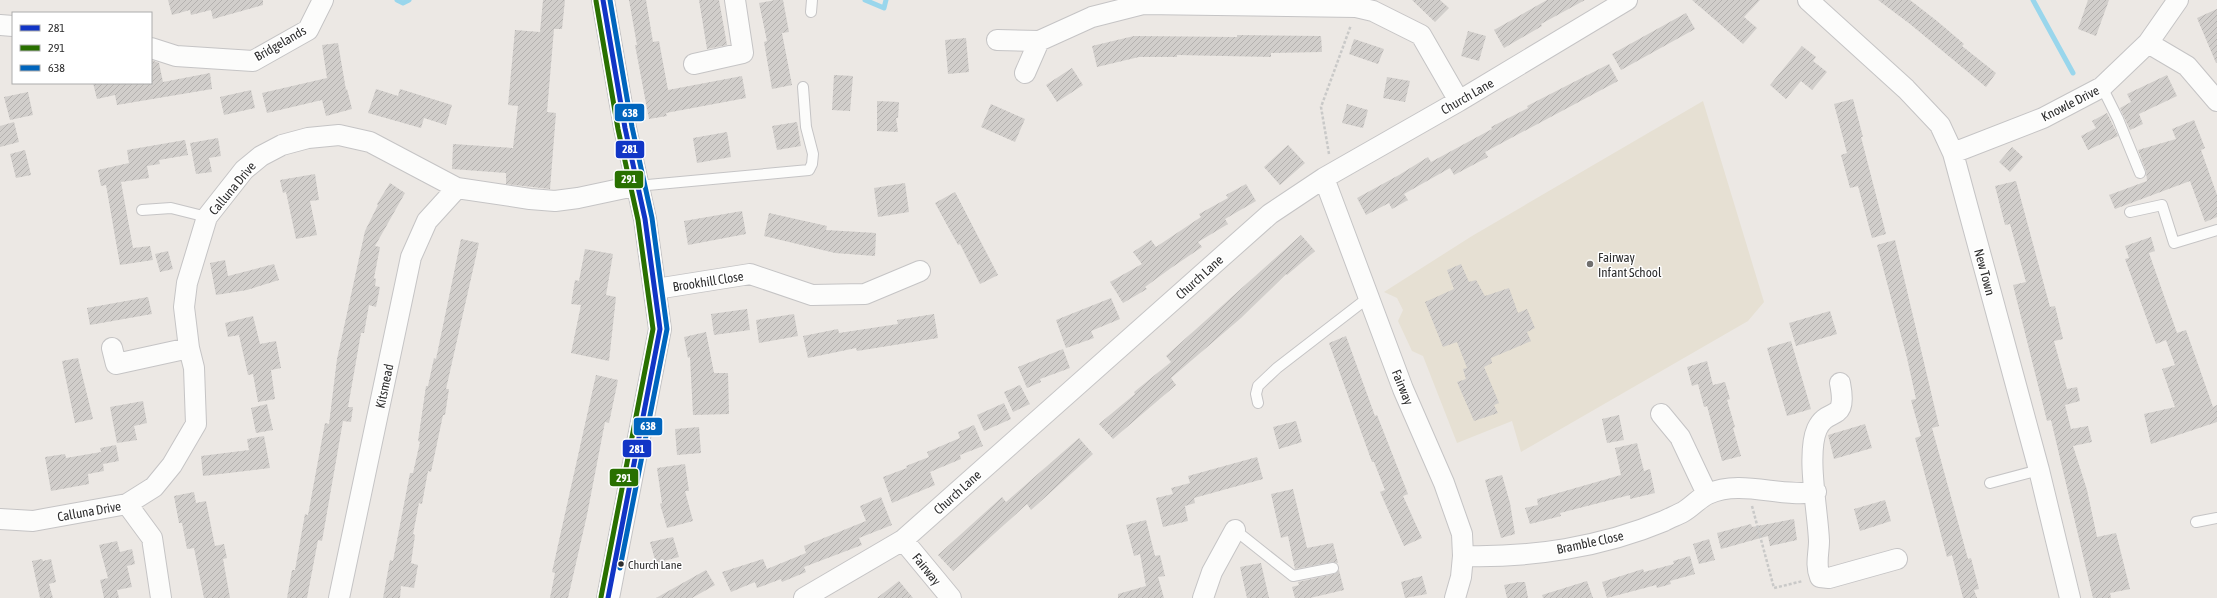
<svg xmlns="http://www.w3.org/2000/svg" width="2217" height="598" font-family="'Asap Condensed',sans-serif">
  <defs>
    <pattern id="building-hatch" width="6" height="6" patternUnits="userSpaceOnUse"><rect width="6" height="6" fill="#d1cecb"/><path d="M-1 1l2-2M0 6l6-6M5 7l2-2" fill="none" stroke="#b4b1af"/></pattern>
  </defs>
  <rect width="100%" height="100%" fill="#ece8e4"/>
  <!-- education -->
  <path fill="#e6e0d3" d="M1703 101 1764 302 1748 321 1521 452 1512 421 1457 443 1423 356 1412 351 1398 321 1403 310 1397 298 1384 292 1472 236Z"/>
  <g fill="none" stroke-linecap="round" stroke-linejoin="round">
    <!-- stream -->
    <path stroke="#99d6ec" stroke-width="5" d="M397 0 403 3 409 0
      M865 0 884 8 886 0
      M2033 0 2073 73"/>
  </g>
  <!-- building -->
  <path fill="url(#building-hatch)" d="M168 0H263V5L213 19 211 10 191 15 190 10 172 15Z
    M543 0H565L562 29H554L547 112 556 113 550 189 506 184V173L452 169 453 144 513 148 518 106 508 105 515 30 540 32Z
    M629 0H646L653 42 659 41 668 90 742 76 746 98 666 113 667 116 649 119 635 45H637Z
    M699 0H719L727 45 707 49Z
    M775 0H783L789 32 782 33 792 85 772 89 764 42 767 41 759 3Z
    M1412 0H1440L1449 8 1435 22Z
    M1547 0H1585L1541 24 1542 26 1504 48 1494 30Z
    M1692 0H1760L1744 17 1757 28 1743 44Z
    M1878 0H1910L1937 21 1964 44 1962 46 1996 73 1986 87 1910 24Z
    M2088 0H2109L2096 36 2078 29Z
    M2217 9V63H2216L2197 18Z
    M1686 13 1695 29 1621 70 1612 54Z
    M1468 31 1486 36 1479 61 1461 56Z
    M1237 35 1321 36 1322 52 1271 53V57L1177 55V57H1139L1097 67 1092 46 1134 36 1237 37Z
    M966 38 969 72 948 74 945 40Z
    M1354 39 1384 49 1378 64 1349 54Z
    M338 43 346 90 347 89 352 109 326 116 322 100 267 113 262 93 327 78 322 45Z
    M1802 46 1816 57 1813 61 1827 72 1812 90 1801 81 1786 99 1770 85Z
    M151 60 159 63 163 82 210 73 212 89 117 105 115 95 97 99 93 83H151Z
    M1609 64 1618 81 1485 152 1488 157 1454 175 1450 168 1404 194 1408 200 1392 209 1389 203 1366 215 1357 198 1399 175 1428 157 1431 162 1492 129 1491 127 1528 108 1527 106Z
    M1072 68 1083 85 1057 102 1046 85Z
    M834 75 853 76 850 111 832 110Z
    M2167 75 2177 96 2139 114 2143 124 2130 130 2120 108 2131 102 2127 94Z
    M1387 77 1410 81 1405 102 1383 98Z
    M376 89 398 96 400 89 452 105 446 125 424 118 421 128 368 113Z
    M251 90 255 108 224 115 220 97Z
    M28 92 33 115 10 120 4 97Z
    M1853 99 1863 137H1861L1886 234 1872 238 1858 186 1850 188 1841 155 1847 153 1834 104Z
    M877 101 899 102 898 118H896L898 132 877 131Z
    M991 104 1025 119 1015 142 981 127Z
    M1347 104 1368 110 1363 128 1342 123Z
    M2107 113 2118 136 2088 150 2081 136 2096 128 2092 121Z
    M2194 120 2205 148 2201 150 2217 195V217L2205 222 2190 181 2115 209 2109 195 2147 181 2146 171 2138 150 2176 139 2172 129Z
    M14 122 19 142 0 147V126Z
    M797 122 801 146 777 150 772 126Z
    M727 132 731 157 697 163 693 138Z
    M218 138 221 156 209 158 212 172 196 174 190 143Z
    M185 140 188 155 159 160 160 164 147 166 149 178 121 182 133 248 150 246 153 260 120 265 106 185 101 186 98 170 129 163 127 150Z
    M1288 145 1305 163 1280 185 1264 167Z
    M2012 147 2023 157 2010 172 1999 162Z
    M25 150 31 175 16 178 10 154Z
    M315 174 319 200 310 201 317 235 296 239 286 192 283 193 280 180Z
    M2016 181 2050 307 2055 306 2063 339 2054 341 2067 389 2077 387 2080 401 2065 405 2071 429 2088 426 2092 442 2073 446 2087 490 2097 537 2116 533 2130 589 2110 593 2111 598H2093L2051 420 2047 421 2013 285 2026 282 2010 224 2005 225 1995 186Z
    M390 183 405 193 375 246 380 247 374 278 376 279 375 286 380 287 376 307 369 305 364 333H361L348 407H353L351 422 343 421 322 541 318 540 307 598H287L292 570H295L305 514 308 515 325 423 329 424 337 359 365 231 378 205 377 204Z
    M905 183 909 212 878 217 874 188Z
    M1246 184 1256 201 1225 219 1228 224 1198 242 1202 247 1171 268 1145 287 1147 289 1123 303 1110 282 1142 264 1133 252 1151 240 1156 247 1201 217 1199 214 1228 198 1226 195Z
    M955 192 998 275 980 284 960 244 958 245 935 203Z
    M742 211 746 234 688 245 684 221Z
    M769 213 827 226 826 230 876 233 875 256 835 253 764 236Z
    M1301 235 1315 251 1287 275 1286 274 1241 318 1171 378 1176 385 1113 439 1099 424 1135 394 1134 392 1171 362 1166 356Z
    M2151 237 2155 251 2149 253 2177 333 2186 330 2213 407 2217 405V422L2151 444 2144 414 2175 407 2162 369 2175 365 2166 340 2156 344 2125 259 2129 258 2125 246Z
    M461 239 479 243 446 389H449L445 415H443L431 472 428 471 422 504 419 503 413 534 415 535 411 563 418 565 414 588 401 586 400 598H383L390 560 393 561 410 473H413L420 442 418 441 426 386H428L434 358 436 359Z
    M1895 240 1939 426 1932 428 1968 559 1971 558 1979 589 1974 590 1977 598H1963L1952 555 1947 557 1915 438 1921 436 1911 400 1916 399 1907 358 1877 245Z
    M585 249 613 254 606 295 616 297 609 361 571 353 581 305 571 304 575 280 579 281Z
    M168 251 173 269 160 272 155 254Z
    M225 260 228 276 274 264 279 280 247 290 216 295 210 263Z
    M1461 264 1469 282 1476 280 1485 296 1509 288 1518 313 1527 309 1535 328 1527 332 1531 341 1491 358 1492 363 1484 367 1499 403 1494 405 1498 413 1474 421 1457 382 1466 379 1463 369 1467 368 1457 342 1443 347 1425 302 1454 289 1447 270Z
    M148 297 152 314 90 325 87 308Z
    M1111 298 1120 319 1091 331 1094 338 1066 348 1056 320Z
    M747 309 750 330 714 335 711 314Z
    M1830 311 1837 334 1796 346 1789 323Z
    M794 314 798 336 759 343 756 320Z
    M934 314 938 338 857 351 856 348 808 358 803 336 838 329 839 333 898 324 897 320Z
    M253 316 260 344 276 341 281 368 271 370 275 399 258 402 253 374 248 375 239 335 228 337 225 323Z
    M706 332 714 373H728L729 414 693 415 690 357 688 358 684 337Z
    M1346 336 1375 416 1377 415 1408 494 1403 496 1422 538 1404 546 1380 492 1385 490 1374 462H1372L1329 343Z
    M1791 341 1811 409 1787 416 1767 348Z
    M1063 349 1070 368 1040 379 1041 382 1027 388 1018 367Z
    M78 358 93 419 75 423 62 361Z
    M1707 361 1713 385 1725 382 1730 399 1727 400 1735 427 1733 428 1741 456 1722 461 1707 406 1704 407 1698 384 1692 386 1687 367Z
    M596 375 618 380 609 423 605 422 587 515 568 598H550L555 573 552 572Z
    M1020 385 1030 404 1013 412 1004 392Z
    M143 401 147 423 134 426 137 440 117 443 110 407Z
    M1004 403 1011 419 984 431 977 415Z
    M267 404 273 430 256 433 251 408Z
    M1619 415 1624 440 1607 443 1602 419Z
    M1296 421 1302 442 1279 449 1273 427Z
    M1865 424 1872 448 1834 459 1828 435Z
    M974 425 983 446 960 455 961 459 930 472 935 485 892 503 883 477 907 468 906 466 929 457 927 452 960 438 958 432Z
    M699 427 701 453 677 455 675 429Z
    M264 436 270 468 203 476 201 456 249 450 247 439Z
    M1079 438 1093 454 1031 510 1027 504 953 571 938 555 1002 497 1006 502Z
    M1637 443 1644 471 1650 469 1655 493 1630 499V495L1560 513 1561 516 1530 524 1525 508 1538 505 1537 499 1621 475 1615 448Z
    M116 445 119 461 103 464 104 471 88 474 89 484 51 491 45 457 65 454 66 458 101 452 100 448Z
    M1257 457 1263 479 1194 498 1195 503 1185 506 1188 521 1163 527 1156 498 1173 494 1171 488 1190 483 1188 476Z
    M685 464 689 491H685L693 521 667 528 660 504 662 503 657 468Z
    M1502 475 1510 503 1515 534 1501 538 1485 480Z
    M1293 489 1307 548 1333 543 1338 563 1332 562 1295 569 1288 536 1281 538 1271 494Z
    M194 492 196 503 206 501 215 546 224 544 227 558 223 559 230 598H204L194 548 187 549 182 523H179L174 496Z
    M881 497 892 525 859 538 862 545 804 567 806 572 782 582 781 579 757 588 755 582 731 592 722 572 763 559 767 569 806 553 804 546 866 521 860 506Z
    M1885 500 1891 521 1860 531 1854 509Z
    M1794 519 1797 540 1770 546 1768 536 1721 549 1717 533 1751 524 1752 527Z
    M1146 520 1155 556 1160 555 1165 576 1158 577 1164 598H1118V594L1146 586 1140 554 1134 556 1126 525Z
    M673 537 679 557 656 563 650 542Z
    M1709 539 1715 560 1699 564 1693 544Z
    M117 541 120 552 132 549 135 564 127 566 132 587 117 590 119 598H104L100 580 108 578 99 545Z
    M1690 556 1695 574 1670 581 1671 584 1657 588 1656 585 1607 598 1602 582 1643 569 1644 572 1674 564 1673 561Z
    M42 559 43 561 51 559 56 582 49 584 53 598H40L32 561Z
    M1261 563 1269 598H1247L1240 567Z
    M706 570 715 585 692 598H656Z
    M1339 570 1344 590 1310 598H1295L1292 587 1299 585 1298 582 1334 574Z
    M1422 576 1427 594 1405 598 1401 582Z
    M899 581 913 598H877Z
    M1587 581 1593 598H1543L1542 595Z
    M1519 582H1525L1528 598H1507L1504 585Z"/>
  <g fill="none" stroke-linecap="round" stroke-linejoin="round">
    <!-- lane casing -->
    <g stroke="#c5c4c5" stroke-width="12">
      <path id="lane" d="M811 12 812 0
        M2102 87 2118 119 2140 173
        M637 186 809 170 812 164 813 154 806 127 803 87
        M142 210 171 208 207 217
        M2130 212 2162 205 2174 243 2217 230
        M1258 403 1256 394 1258 386 1277 368 1369 297
        M1990 483 2039 470
        M2196 522 2217 518
        M1235 530 1293 576 1333 568"/>
    </g>
    <!-- street casing -->
    <g stroke="#c5c4c5" stroke-width="22">
      <path id="street" d="M1808 0 1906 89 1940 125 1953 153 2039 470 2070 598
        M0 25 13 26
        M997 40 1039 41 1092 17 1143 4 1356 7 1373 11 1421 35 1459 101
        M2148 43 2187 66 2217 101
        M151 48 176 56 253 61 308 30 323 0
        M694 64 743 53 735 0
        M1025 73 1039 41
        M1953 153 2043 118 2102 87 2148 43 2178 0
        M1324 178 1403 389 1444 483 1462 534 1463 556 1461 577 1455 598
        M656 289 750 274 812 295 865 294 920 271
        M112 348 116 364 189 348
        M1840 383C1848 425 1828 405 1817 429 1806 454 1818 512 1819 541 1819 553 1815 565 1820 577L1829 578 1897 559
        M1661 414 1680 437 1707 494
        M127 504 152 538 161 598
        M0 519 33 521 127 504 154 487 172 465 196 424 194 368 189 348 184 307 187 283 207 217 244 170 261 156 282 145 308 138 339 135 370 142 457 188 530 199 555 201 578 198 625 188H637
        M903 540 951 598
        M1463 556C1531 558 1602 547 1664 521 1670 518 1677 515 1683 512 1692 507 1699 498 1708 494 1742 479 1780 498 1816 492
        M339 598 411 257 427 221 457 188
        M804 598 903 540 1270 214 1324 178 1459 101 1627 0
        M1203 598 1212 572 1235 530"/>
    </g>
    <!-- secondary casing -->
    <g stroke="#c5c4c5" stroke-width="24">
      <path id="secondary" d="M603 0 625 128 645 219 660 329 608 598"/>
    </g>
    <!-- path -->
    <path stroke="#c9c9c8" stroke-width="2.5" stroke-dasharray="3 2" stroke-linecap="butt" d="M1329 154 1321 107 1351 25
      M1752 506 1774 588 1803 581"/>
    <!-- lane -->
    <use href="#lane" stroke="#fcfcfb" stroke-width="10"/>
    <!-- street -->
    <use href="#street" stroke="#fcfcfb" stroke-width="20"/>
    <!-- secondary -->
    <use href="#secondary" stroke="#fcfcfb" stroke-width="22"/>
    <!-- bus-1 casing -->
    <g stroke="#fff" stroke-width="8">
      <path id="bus-1" d="M603 0 625 128 645 219 660 329 608 598"/>
    </g>
    <!-- bus-2 casing -->
    <g stroke="#fff" stroke-width="8">
      <path id="bus-2" d="M596 1 618 129 638 220 653 329 601 597"/>
    </g>
    <!-- bus-3 casing -->
    <g stroke="#fff" stroke-width="8">
      <path id="bus-3" d="M610 0 632 127 652 218 667 329 620 568"/>
    </g>
    <!-- bus-1 -->
    <use href="#bus-1" stroke="#1135c6" stroke-width="5"/>
    <!-- bus-2 -->
    <use href="#bus-2" stroke="#297000" stroke-width="5"/>
    <!-- bus-3 -->
    <use href="#bus-3" stroke="#0065bd" stroke-width="5"/>
  </g>
  <!-- markers -->
  <circle fill="#706f6e" stroke="#fff" stroke-width="1.5" cx="1590" cy="264" r="4"/>
  <circle fill="#2e2e2e" stroke="#fff" stroke-width="1.5" cx="621" cy="564" r="3.5"/>
  <g text-anchor="middle" stroke-width="3" stroke-linejoin="round" paint-order="stroke">
    <!-- bus labels -->
    <g font-size="12" fill="#2e2e2e" stroke="#fff" text-anchor="start">
      <text x="628" y="569">Church Lane</text>
    </g>
    <!-- street labels -->
    <g font-size="13" fill="#2e2e2e" stroke="#fff">
      <text transform="translate(280 43) rotate(-30)" y="5">Bridgelands</text>
      <text transform="translate(1467 96) rotate(-30)" y="5">Church Lane</text>
      <text transform="translate(2070 103) rotate(-27)" y="5">Knowle Drive</text>
      <text transform="translate(232 188) rotate(-50)" y="5">Calluna Drive</text>
      <text transform="translate(1985 272) rotate(75)" y="5">New Town</text>
      <text transform="translate(1199 277) rotate(-42)" y="5">Church Lane</text>
      <text transform="translate(708 281) rotate(-9)" y="5">Brookhill Close</text>
      <text transform="translate(384 386) rotate(-78)" y="5">Kitsmead</text>
      <text transform="translate(1403 387) rotate(68)" y="5">Fairway</text>
      <text transform="translate(957 492) rotate(-42)" y="5">Church Lane</text>
      <text transform="translate(89 511) rotate(-10)" y="5">Calluna Drive</text>
      <text transform="translate(1590 542) rotate(-12)" y="5">Bramble Close</text>
      <text transform="translate(927 569) rotate(51)" y="5">Fairway</text>
    </g>
    <!-- poi labels -->
    <g font-size="13" fill="#2e2e2e" stroke="#fff" text-anchor="start">
      <text x="1598" y="262">Fairway<tspan x="1598" dy="15">Infant School</tspan></text>
    </g>
  </g>
  <g stroke="#fff" stroke-width="1.5">
    <rect x="614" y="103" width="31" height="19" rx="4" fill="#0065bd"/>
    <rect x="615" y="140" width="30" height="19" rx="4" fill="#1135c6"/>
    <rect x="614" y="170" width="30" height="19" rx="4" fill="#297000"/>
    <rect x="633" y="417" width="30" height="19" rx="4" fill="#0065bd"/>
    <rect x="622" y="439" width="30" height="19" rx="4" fill="#1135c6"/>
    <rect x="609" y="468" width="30" height="19" rx="4" fill="#297000"/>
  </g>
  <g font-size="11" text-anchor="middle" font-weight="bold" fill="#fff">
    <text x="630" y="117">638</text>
    <text x="630" y="153">281</text>
    <text x="629" y="183">291</text>
    <text x="648" y="430">638</text>
    <text x="637" y="453">281</text>
    <text x="624" y="482">291</text>
  </g>
  <!-- legend -->
  <rect x="12" y="12" width="140" height="72" fill="#ffffff" stroke="#ababab"/>
  <rect x="20" y="25" width="20" height="6" fill="#1135c6" stroke="#ababab"/>
  <text x="48" y="32" font-size="12" fill="#2e2e2e">281</text>
  <rect x="20" y="45" width="20" height="6" fill="#297000" stroke="#ababab"/>
  <text x="48" y="52" font-size="12" fill="#2e2e2e">291</text>
  <rect x="20" y="65" width="20" height="6" fill="#0065bd" stroke="#ababab"/>
  <text x="48" y="72" font-size="12" fill="#2e2e2e">638</text>
</svg>
